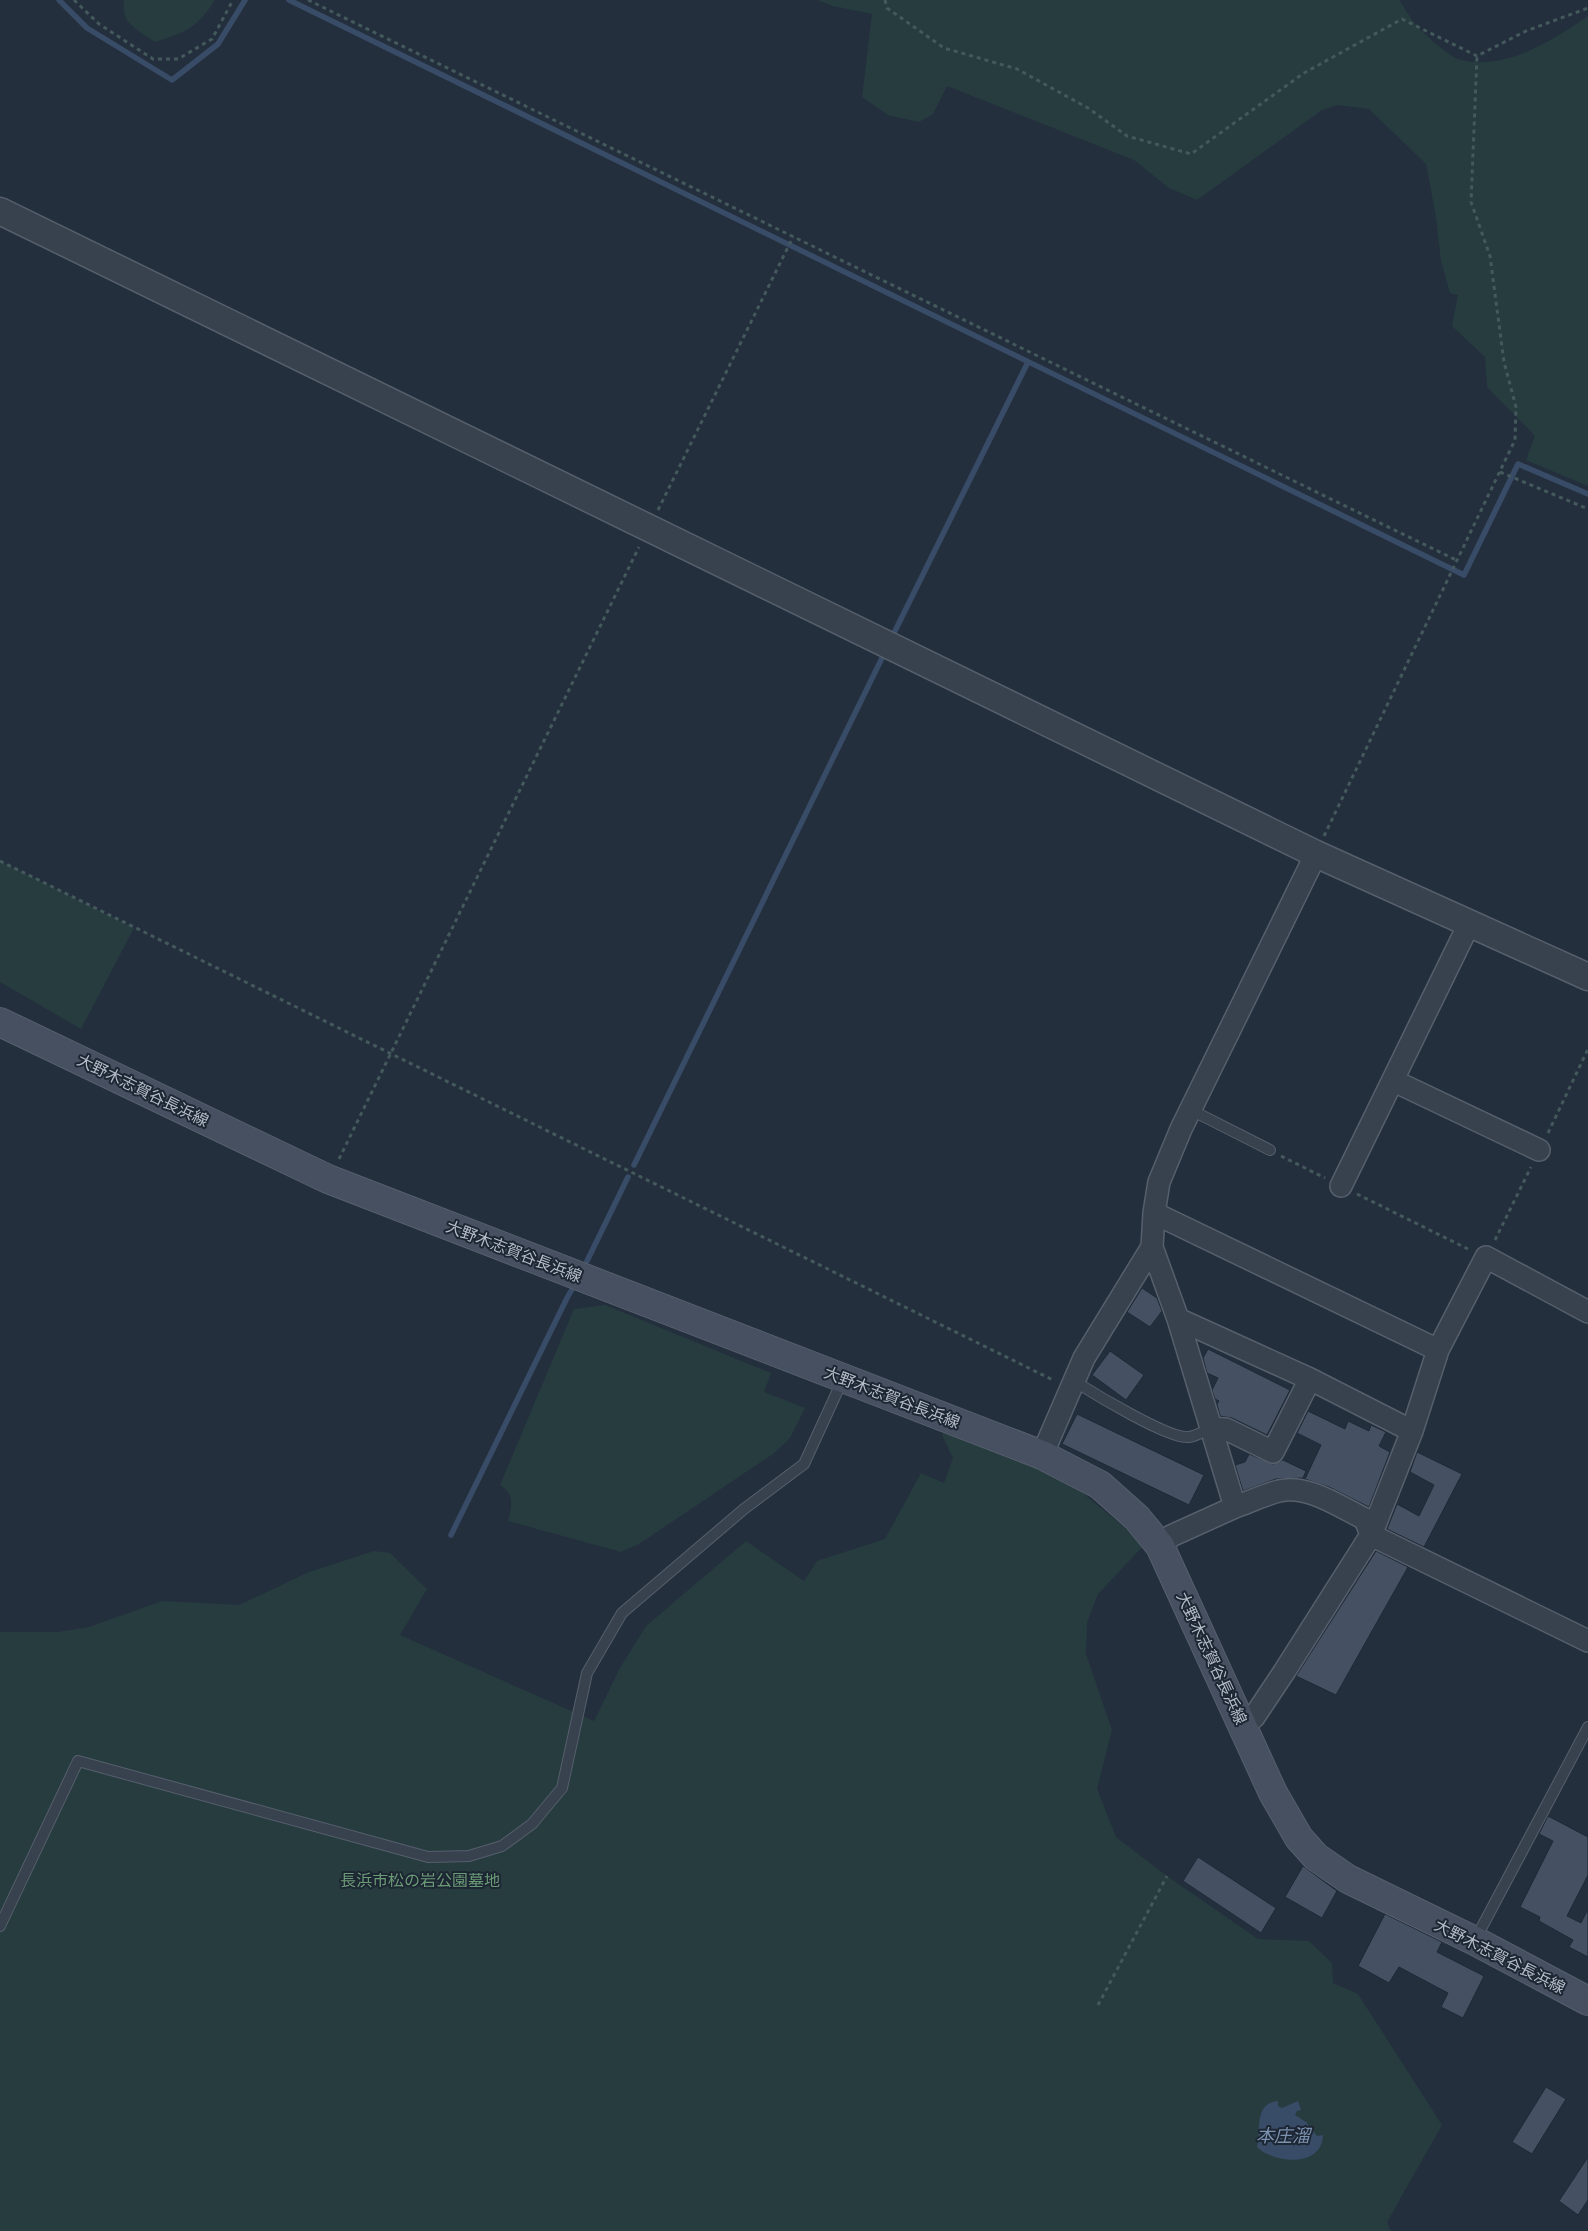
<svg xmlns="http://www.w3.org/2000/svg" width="1588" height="2231" font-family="'Asap Condensed','Noto Sans JP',sans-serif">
  <rect width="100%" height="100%" fill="#242f3e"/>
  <!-- green -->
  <path fill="#263c3f" d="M124 0H215C196 29 186 32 155 42 138 30 120 23 124 0Z
    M818 0H1399C1405 8 1410 18 1416 25 1423 33 1449 56 1458 59 1503 73 1553 40 1588 16V486L1526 460 1535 436 1487 387 1485 357 1452 326 1458 295 1450 293 1441 261 1436 217 1426 164 1369 109 1337 105 1322 110 1197 200 1169 188 1134 160 947 86 933 114 919 122 888 115 862 97 872 14 833 6Z
    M0 861 134 928 81 1029 0 982Z
    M605 1305 771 1373 764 1392 805 1408 790 1438 773 1454 639 1544 621 1552 508 1521C512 1506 515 1494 500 1485L574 1309Z
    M945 1430 997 1448 1079 1490 1145 1544 1098 1594 1087 1623 1086 1654 1112 1730 1097 1789 1116 1837 1167 1876 1258 1939 1309 1941 1332 1963 1333 1983 1358 1994 1442 2125 1387 2222 1391 2231H0V1632H58L89 1627 162 1601 239 1605 309 1572 374 1551 390 1553 427 1589 400 1635 594 1721 620 1668 646 1626 746 1541 804 1581 817 1561 885 1539 921 1473 944 1483 953 1458 942 1435Z"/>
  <!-- water -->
  <path fill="#394c67" d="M1278 2101V2106L1282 2108 1298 2101 1301 2110 1297 2111 1295 2115 1306 2122 1317 2136 1323 2135C1322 2168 1274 2164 1257 2147 1261 2129 1254 2103 1278 2101Z"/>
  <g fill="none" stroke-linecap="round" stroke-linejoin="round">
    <!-- stream -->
    <path stroke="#394c67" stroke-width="5.5" d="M59 0 87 28 172 80 218 44 245 0
      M289 0 1464 575 1518 464 1588 494
      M895 631 1028 362
      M634 1165 882 658
      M587 1261 628 1177
      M451 1535 567 1298 575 1284"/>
  </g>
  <!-- building -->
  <path fill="#455162" stroke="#1f2835" d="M1142 1288 1157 1298 1162 1311 1150 1327 1127 1312Z
    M1208 1349 1290 1390 1267 1435 1232 1418 1220 1416 1217 1404 1219 1401 1215 1399 1212 1390 1218 1378 1207 1373 1203 1358Z
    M1110 1351 1144 1375 1126 1400 1092 1375Z
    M1308 1411 1345 1429 1348 1421 1369 1431 1371 1425 1386 1432 1379 1446 1390 1452 1369 1507 1329 1487 1305 1479 1321 1445 1297 1433Z
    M1077 1414 1204 1475 1189 1505 1062 1444Z
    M1417 1452 1462 1474 1424 1547 1387 1529 1397 1504 1419 1516 1434 1485 1410 1472Z
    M1249 1454 1273 1464 1283 1460 1306 1471 1303 1478 1276 1479 1243 1491 1235 1465 1245 1462Z
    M1376 1551 1408 1567 1336 1695 1296 1676Z
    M1548 1816 1588 1837V1875L1567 1916 1581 1923 1588 1909V1957L1569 1947 1573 1940 1539 1921 1540 1917 1520 1907 1553 1841 1539 1834Z
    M1198 1857 1276 1908 1261 1933 1183 1881Z
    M1303 1866 1337 1891 1322 1918 1285 1897Z
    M1385 1914 1442 1942 1437 1952 1484 1976 1463 2018 1441 2007 1448 1993 1399 1967 1389 1983 1358 1966Z
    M1546 2087 1566 2099 1532 2154 1512 2142Z
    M1588 2157V2200L1578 2215 1559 2201Z"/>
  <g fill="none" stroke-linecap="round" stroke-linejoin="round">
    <!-- service casing -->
    <g stroke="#565f6c" stroke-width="12">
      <path id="service" d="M1191 1110 1270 1150
        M1074 1381C1093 1393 1170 1440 1189 1437 1197 1436 1204 1431 1211 1428
        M0 1926 78 1761 428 1857 469 1856 502 1846 532 1824 562 1788 587 1673 622 1613 744 1509 804 1464 843 1379
        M1475 1940 1588 1727"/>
    </g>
    <!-- minor casing -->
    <g stroke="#565f6c" stroke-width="24">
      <path id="minor" d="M1394 1081 1539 1150
        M1341 1186 1469 924
        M1154 1213 1438 1350
        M1178 1319 1310 1379 1412 1431
        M1211 1428 1226 1429 1273 1452 1310 1379
        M1042 1455 1084 1358 1152 1247
        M1235 1507C1249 1502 1264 1495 1279 1491 1308 1484 1340 1507 1365 1519L1371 1535 1588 1641
        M1160 1546 1171 1536 1235 1507 1178 1319 1152 1247 1154 1213 1159 1182 1181 1129 1316 854
        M1243 1726 1254 1717 1284 1672 1371 1535 1412 1431 1438 1350 1486 1257 1588 1312"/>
    </g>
    <!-- tertiary casing -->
    <g stroke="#565f6c" stroke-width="29">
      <path id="tertiary" d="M0 211 1316 854 1588 977"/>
    </g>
    <!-- secondary casing -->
    <g stroke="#565f6c" stroke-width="30">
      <path id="secondary" d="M0 1022 328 1179 1042 1455 1100 1485 1137 1518 1160 1546 1273 1793 1299 1838 1316 1857 1348 1879 1475 1941 1588 2001"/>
    </g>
    <!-- path -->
    <path stroke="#44595c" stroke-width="3" stroke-dasharray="4 4" stroke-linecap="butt" d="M74 0 99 24 153 59H178L212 39 233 0
      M308 0 1456 560
      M885 0 887 8 944 48 1017 69 1088 108 1127 136 1191 154 1304 73 1402 19 1477 56 1526 31 1588 8
      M1500 472 1588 509
      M658 510 793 237
      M1324 836 1515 440 1516 407 1504 362 1490 256 1471 202 1477 56
      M0 861 1053 1380
      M1548 1133 1588 1049
      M1281 1156 1325 1178
      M339 1159 639 547
      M1357 1194 1468 1249
      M1495 1240 1531 1167
      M1098 2005 1167 1876"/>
    <!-- service -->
    <use href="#service" stroke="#38414e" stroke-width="10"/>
    <!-- minor -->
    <use href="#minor" stroke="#38414e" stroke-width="21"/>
    <!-- tertiary -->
    <use href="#tertiary" stroke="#38414e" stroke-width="26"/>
    <!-- secondary -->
    <use href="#secondary" stroke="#465061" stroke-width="28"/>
  </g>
  <g text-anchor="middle" stroke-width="4" stroke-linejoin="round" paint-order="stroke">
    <!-- street labels -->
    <g font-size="16" fill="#b4bcc9" stroke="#1d2633">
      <text transform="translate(143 1090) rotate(26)" y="6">大野木志賀谷長浜線</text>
      <text transform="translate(514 1251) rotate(21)" y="6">大野木志賀谷長浜線</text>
      <text transform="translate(892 1397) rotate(21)" y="6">大野木志賀谷長浜線</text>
      <text transform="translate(1212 1658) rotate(65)" y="6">大野木志賀谷長浜線</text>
      <text transform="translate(1500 1956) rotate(27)" y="6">大野木志賀谷長浜線</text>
    </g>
    <!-- park labels -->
    <g font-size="16" fill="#6b9a76" stroke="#1d2633">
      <text x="420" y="1886">長浜市松の岩公園墓地</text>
    </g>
    <!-- water labels -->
    <g font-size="18" font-style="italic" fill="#7c92b1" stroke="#1d2633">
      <text x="1283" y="2142">本庄溜</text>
    </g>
  </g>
</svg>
